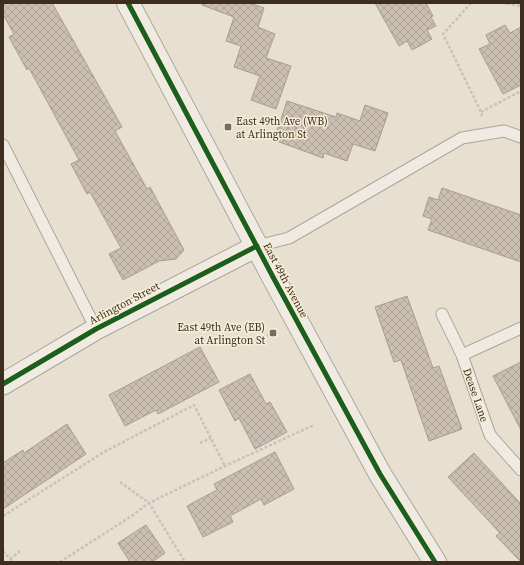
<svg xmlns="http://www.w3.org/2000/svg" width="524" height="565" font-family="'Source Serif 4',serif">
  <defs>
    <pattern id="building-cross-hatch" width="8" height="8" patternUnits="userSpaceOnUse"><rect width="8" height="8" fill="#cbbfb2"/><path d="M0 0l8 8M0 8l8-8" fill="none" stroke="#afa499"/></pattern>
  </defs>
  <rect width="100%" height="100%" fill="#e7e0d1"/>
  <!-- building -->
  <path fill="url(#building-cross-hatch)" stroke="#a89c90" d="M3 3H52L122 127 115 131 147 189 150 187 184 250 176 259 159 261 123 280 109 254 121 248 90 192 87 194 71 164 79 160 29 68 27 70 9 37 14 34 3 14Z
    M202 3H250L264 8 258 27 275 34 266 58 291 66 276 109 251 100 260 76 234 67 241 46 226 41 234 17 202 5Z
    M375 3H426L433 16 431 17 436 26 427 30 432 39 412 50 407 41 399 46Z
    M505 25 510 33 521 27V85L503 94 479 49 490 44 486 35Z
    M287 101 336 117 337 113 360 121 365 105 388 113 375 151 353 144 347 161 324 153 323 158 274 140Z
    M442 188 521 215V262L428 230 432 219 423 216 429 197 438 200Z
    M407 296 433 368 439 366 462 429 429 441 401 360 394 362 375 307Z
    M200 347 219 382 158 414 156 410 125 426 109 395Z
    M521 362V430L493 376Z
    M250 374 266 404 270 402 287 432 255 449 239 418 235 421 219 390Z
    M67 424 86 454 3 509V463L23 450 24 453Z
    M275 452 294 489 264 505 261 499 230 516 233 522 203 537 187 506 217 490 214 484Z
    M474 453 521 504V562L496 536 500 533 448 477Z
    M146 525 165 553 152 562H130L118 543Z"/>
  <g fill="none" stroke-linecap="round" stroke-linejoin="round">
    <!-- service casing -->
    <g stroke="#ada599" stroke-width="13">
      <path id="service" d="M3 145 96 329
        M257 246 289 238 462 138 504 131 521 137
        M442 314 462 355 490 435 521 470
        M462 355 521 328"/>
    </g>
    <!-- minor casing -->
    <g stroke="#ada599" stroke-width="23">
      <path id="minor" d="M3 384 96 329 257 246"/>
    </g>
    <!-- tertiary casing -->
    <g stroke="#ada599" stroke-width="24">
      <path id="tertiary" d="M128 3 273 277 380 474 435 562"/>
    </g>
    <!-- path -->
    <path stroke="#c8c2b9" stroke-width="2.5" stroke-dasharray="3 2" stroke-linecap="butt" d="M471 3 443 34 481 112 482 117
      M502 3 521 6
      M481 112 521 91
      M267 336 273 333
      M200 443 211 438
      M120 482 149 503 185 562
      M3 516 104 452 194 405 225 466
      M3 551 13 562
      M10 559 20 551
      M60 562 133 515 149 503 225 466 314 425"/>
    <!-- service -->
    <use href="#service" stroke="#efebe3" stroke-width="11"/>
    <!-- minor -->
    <use href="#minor" stroke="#efebe3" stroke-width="21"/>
    <!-- tertiary -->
    <use href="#tertiary" stroke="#efebe3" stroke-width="22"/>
    <!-- cycleway casing -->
    <g stroke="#f7eed8" stroke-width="8">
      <path id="cycleway" d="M128 3 273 277 380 474 435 562
        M3 384 96 329 257 246"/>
    </g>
    <!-- cycleway -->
    <use href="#cycleway" stroke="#1b5e20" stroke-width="5"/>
  </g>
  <!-- markers -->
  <g fill="#786c5e" stroke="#f7eed8" stroke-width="1.5">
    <rect x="224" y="123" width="8" height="8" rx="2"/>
    <rect x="269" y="329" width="8" height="8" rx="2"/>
  </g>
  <g text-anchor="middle" stroke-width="3" stroke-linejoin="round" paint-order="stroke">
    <!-- poi labels -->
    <g font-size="11" fill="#3d2e20" stroke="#f7eed8" text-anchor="start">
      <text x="236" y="125">East 49th Ave (WB)<tspan x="236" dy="13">at Arlington St</tspan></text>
      <text x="265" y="331" text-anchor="end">East 49th Ave (EB)<tspan x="265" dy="13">at Arlington St</tspan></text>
    </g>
    <!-- street labels -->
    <g font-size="11" fill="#3d2e20" stroke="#f7eed8">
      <text transform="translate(286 280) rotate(62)" y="4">East 49th Avenue</text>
      <text transform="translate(124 303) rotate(-28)" y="4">Arlington Street</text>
      <text transform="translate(476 395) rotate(71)" y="4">Dease Lane</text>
    </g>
  </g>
  <!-- border -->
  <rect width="524" height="565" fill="none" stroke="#3d2e20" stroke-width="8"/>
</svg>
